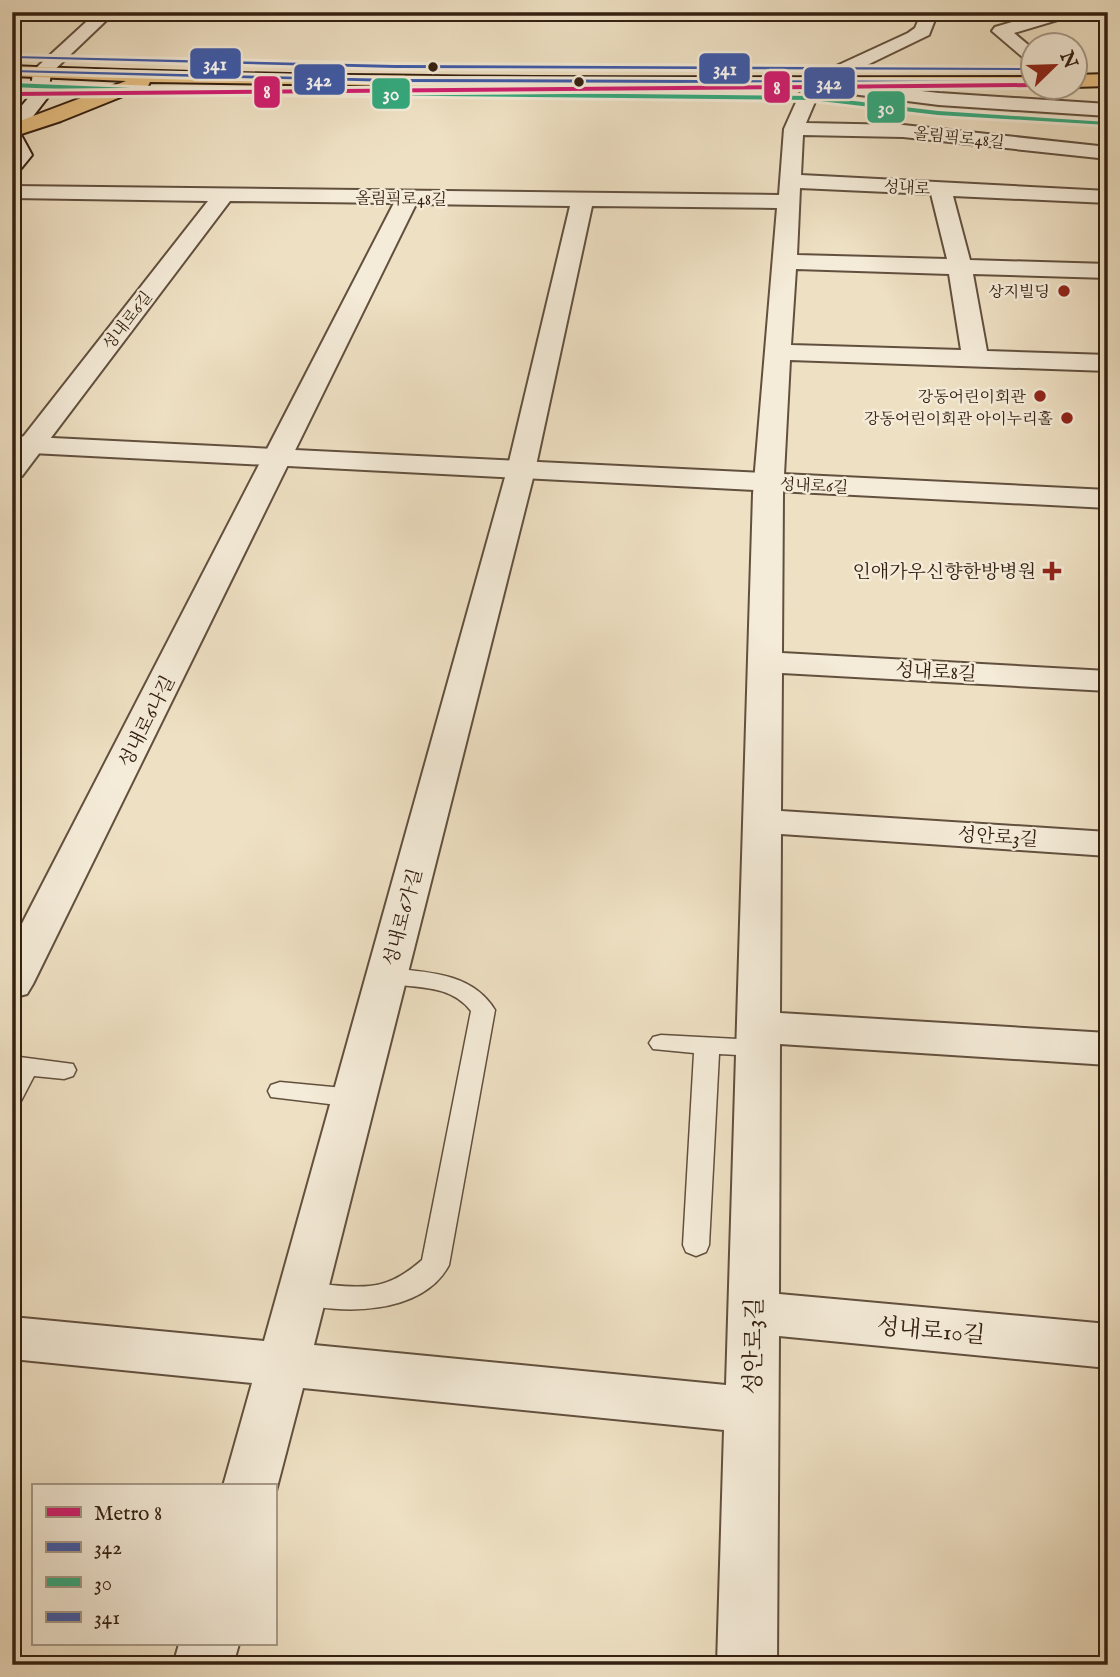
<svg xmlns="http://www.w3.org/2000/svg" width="1120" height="1677" font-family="'IM FELL English','Noto Serif KR',serif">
  <rect width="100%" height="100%" fill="#eee0c3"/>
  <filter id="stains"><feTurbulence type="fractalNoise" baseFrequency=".00286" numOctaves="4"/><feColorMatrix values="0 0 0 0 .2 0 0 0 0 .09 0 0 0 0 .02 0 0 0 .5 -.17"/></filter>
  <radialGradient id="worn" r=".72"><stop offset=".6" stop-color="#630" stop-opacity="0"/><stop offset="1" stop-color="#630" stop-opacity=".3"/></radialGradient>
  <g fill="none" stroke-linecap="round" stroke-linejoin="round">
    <!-- service casing -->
    <g stroke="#62503e" stroke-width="3">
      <path id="service" d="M386 968C426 972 472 972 495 1010L449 1265C423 1315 339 1316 293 1301L289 1293 293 1285C306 1281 318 1283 331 1285 372 1289 391 1287 422 1260L471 1011C448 981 410 990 378 981L375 976 378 971Z
        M661 1035 757 1040 765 1042 769 1048 765 1054 757 1056 719 1054 709 1245 706 1252 696 1256 686 1252 683 1245 694 1053 653 1049 649 1043 653 1037Z
        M12 1056 73 1064 76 1070 73 1076 64 1079 34 1076 21 1101 12 1104Z
        M280 1082 354 1089 363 1092 366 1098 363 1104 354 1107 271 1097 268 1091 271 1085Z"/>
    </g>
    <!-- minor casing -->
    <g stroke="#62503e" stroke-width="4">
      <path id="minor" d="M922 12H938L929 35 834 81 939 93 1108 104V116L939 105 820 90 806 123 903 125 1108 147V159L903 137 803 135 801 175 1108 191V203L953 196 970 260 1108 264V278L973 274 987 351 1108 355V371L790 360 783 494 782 653 1108 671V691L782 673 781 811 1108 832V856L781 834 780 1013 1108 1033V1065L780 1044 779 1294 1108 1324V1368L779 1336 777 1665H717L724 1430 303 1388 275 1495V1486H223L252 1383 12 1359V1317L264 1341 507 470 570 206 416 204 33 984 27 994 12 998V943L394 203 230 201 22 476 12 479V451L208 201 12 198V186L779 195 784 129 806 80 908 33 915 28ZM800 188 931 194 947 259 797 255ZM592 206 777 208 753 494 726 1385 314 1345 535 470ZM796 269 949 274 961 350 791 345Z
        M1046 12H1073L1071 16 1014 33 1032 48V61L1026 60 992 31 995 27Z
        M179 1644H239L233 1665H173Z"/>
    </g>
    <!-- tertiary casing -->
    <g stroke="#62503e" stroke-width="4">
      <path id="tertiary" d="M97 12H115L48 76H36L33 72 36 68Z
        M12 436 1108 490V508L12 452Z"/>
    </g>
    <!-- secondary casing -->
    <g stroke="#342011" stroke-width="4">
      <path id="secondary" d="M42 67 51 72 48 97 20 133 32 155 19 171 12 173V117L30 96 33 72Z"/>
    </g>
    <!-- primary casing -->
    <g stroke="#342011" stroke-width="4">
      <path id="primary" d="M12 66C352 80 692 77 1032 77V88H1036H546L150 82 148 86 61 121 12 137V124L126 81 12 76Z
        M1108 74V86L1074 87V75Z"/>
    </g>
    <!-- service -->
    <use href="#service" fill="#f4ebd8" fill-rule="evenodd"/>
    <!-- minor -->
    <use href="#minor" fill="#f4ebd8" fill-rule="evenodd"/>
    <!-- tertiary -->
    <use href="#tertiary" fill="#f4ebd8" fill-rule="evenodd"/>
    <!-- secondary -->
    <use href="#secondary" fill="#f4ebd8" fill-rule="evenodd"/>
    <!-- primary -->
    <use href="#primary" fill="#e7c082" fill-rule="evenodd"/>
    <!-- bus-1 casing -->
    <g stroke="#f4ebd8" stroke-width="6">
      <path id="bus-1" d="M12 70 394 79 1032 81V84L394 82 12 72Z"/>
    </g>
    <!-- bus-2 casing -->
    <g stroke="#f4ebd8" stroke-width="6">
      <path id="bus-2" d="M12 83 155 89 812 96 938 111 1107 122 1108 125 938 115 812 100 155 93 12 87Z"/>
    </g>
    <!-- bus-3 casing -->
    <g stroke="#f4ebd8" stroke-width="6">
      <path id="bus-3" d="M12 56 395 65 1032 68V70L395 68 13 58Z"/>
    </g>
    <!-- bus-1 -->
    <use href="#bus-1" fill="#3d5bab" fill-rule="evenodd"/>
    <!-- bus-2 -->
    <use href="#bus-2" fill="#33aa7e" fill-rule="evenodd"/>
    <!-- bus-3 -->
    <use href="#bus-3" fill="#3d5bab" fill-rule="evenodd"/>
    <!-- metro-1 casing -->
    <g stroke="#f4ebd8" stroke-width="6">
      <path id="metro-1" d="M1032 83V87L12 96V92Z"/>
    </g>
    <!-- metro-1 -->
    <use href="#metro-1" fill="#d11d70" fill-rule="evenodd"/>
  </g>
  <!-- markers -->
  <g fill="#342011" stroke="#f4ebd8" stroke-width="2.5">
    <circle cx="433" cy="67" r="6"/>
    <circle cx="579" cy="82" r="6"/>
  </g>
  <g fill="#8f2418" stroke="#f4ebd8" stroke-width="2.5">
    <circle cx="1064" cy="291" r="7"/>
    <circle cx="1040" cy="396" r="7"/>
    <circle cx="1067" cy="418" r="7"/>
    <path d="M1048.5 560.5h7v7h7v7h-7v7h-7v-7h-7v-7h7z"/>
  </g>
  <g text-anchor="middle" stroke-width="5" stroke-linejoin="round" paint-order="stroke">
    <!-- far-street labels -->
    <g font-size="16" fill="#342011" stroke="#f4ebd8">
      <text transform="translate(959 137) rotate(6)" y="6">올림픽로48길</text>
      <text transform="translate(907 187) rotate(3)" y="6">성내로</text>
      <text transform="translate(401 198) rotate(1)" y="6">올림픽로48길</text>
      <text transform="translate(127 320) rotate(-52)" y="6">성내로6길</text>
      <text transform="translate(814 485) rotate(3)" y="6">성내로6길</text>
    </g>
    <!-- far-poi labels -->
    <g font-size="16" fill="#342011" stroke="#f4ebd8" text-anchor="end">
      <text x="1050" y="297">상지빌딩</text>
      <text x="1026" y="402">강동어린이회관</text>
      <text x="1053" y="424">강동어린이회관 아이누리홀</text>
    </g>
    <!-- poi labels -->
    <g font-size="19" fill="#342011" stroke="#f4ebd8" text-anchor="end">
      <text x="1036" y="578">인애가우신향한방병원</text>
    </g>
    <!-- street labels -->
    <g font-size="19" fill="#342011" stroke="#f4ebd8">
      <text transform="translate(936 671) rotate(3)" y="7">성내로8길</text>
      <text transform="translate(146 721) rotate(-63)" y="7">성내로6나길</text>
      <text transform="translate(998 836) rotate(4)" y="7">성안로3길</text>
      <text transform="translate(402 917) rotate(-75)" y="7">성내로6가길</text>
    </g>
    <!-- near-street labels -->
    <g font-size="23" fill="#342011" stroke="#f4ebd8">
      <text transform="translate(931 1330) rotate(5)" y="8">성내로10길</text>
      <text transform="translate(753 1346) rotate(-89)" y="8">성안로3길</text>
    </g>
  </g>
  <g stroke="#f4ebd8" stroke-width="2.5">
    <rect x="189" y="47" width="53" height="33" rx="7" fill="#3d5bab"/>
    <rect x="698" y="52" width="53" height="33" rx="7" fill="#3d5bab"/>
    <rect x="293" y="63" width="53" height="33" rx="7" fill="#3d5bab"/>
    <rect x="803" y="66" width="53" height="34" rx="7" fill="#3d5bab"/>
    <rect x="763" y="70" width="28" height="34" rx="7" fill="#d11d70"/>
    <rect x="253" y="75" width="28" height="34" rx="7" fill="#d11d70"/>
    <rect x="371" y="77" width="40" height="33" rx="7" fill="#33aa7e"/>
    <rect x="866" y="90" width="40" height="34" rx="7" fill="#33aa7e"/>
  </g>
  <g font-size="19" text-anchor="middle" font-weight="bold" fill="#fff">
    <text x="215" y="70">341</text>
    <text x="725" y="75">341</text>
    <text x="319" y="86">342</text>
    <text x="829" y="89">342</text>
    <text x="777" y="94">8</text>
    <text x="267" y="98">8</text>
    <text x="391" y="100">30</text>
    <text x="886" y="114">30</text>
  </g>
  <!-- margin -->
  <rect width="1120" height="1677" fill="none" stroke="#eee0c3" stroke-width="42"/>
  <rect x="14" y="14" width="1092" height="1649" fill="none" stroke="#342011" stroke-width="3.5"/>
  <rect x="21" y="21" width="1078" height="1635" fill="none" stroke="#342011" stroke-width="2"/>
  <!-- legend -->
  <rect x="32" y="1484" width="245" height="161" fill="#f4ebd8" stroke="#a79a88" stroke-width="2"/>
  <rect x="46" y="1507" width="35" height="10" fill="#d11d70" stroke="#a79a88" stroke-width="2"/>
  <text x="94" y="1520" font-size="21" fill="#342011">Metro 8</text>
  <rect x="46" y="1542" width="35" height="10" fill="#3d5bab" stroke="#a79a88" stroke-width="2"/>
  <text x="94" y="1554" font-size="21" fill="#342011">342</text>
  <rect x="46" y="1577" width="35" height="10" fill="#33aa7e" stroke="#a79a88" stroke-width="2"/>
  <text x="94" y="1590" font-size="21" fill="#342011">30</text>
  <rect x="46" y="1612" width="35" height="10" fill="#3d5bab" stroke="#a79a88" stroke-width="2"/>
  <text x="94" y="1624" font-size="21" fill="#342011">341</text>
  <!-- north arrow -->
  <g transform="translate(1054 66) rotate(67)"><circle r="33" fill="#f4ebd8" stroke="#a79a88" stroke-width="2"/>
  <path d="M0-5L12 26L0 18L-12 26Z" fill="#8f2418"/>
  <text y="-10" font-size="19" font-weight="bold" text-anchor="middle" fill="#342011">N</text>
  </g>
  <rect width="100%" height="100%" filter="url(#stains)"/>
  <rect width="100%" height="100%" fill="url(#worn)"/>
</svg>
